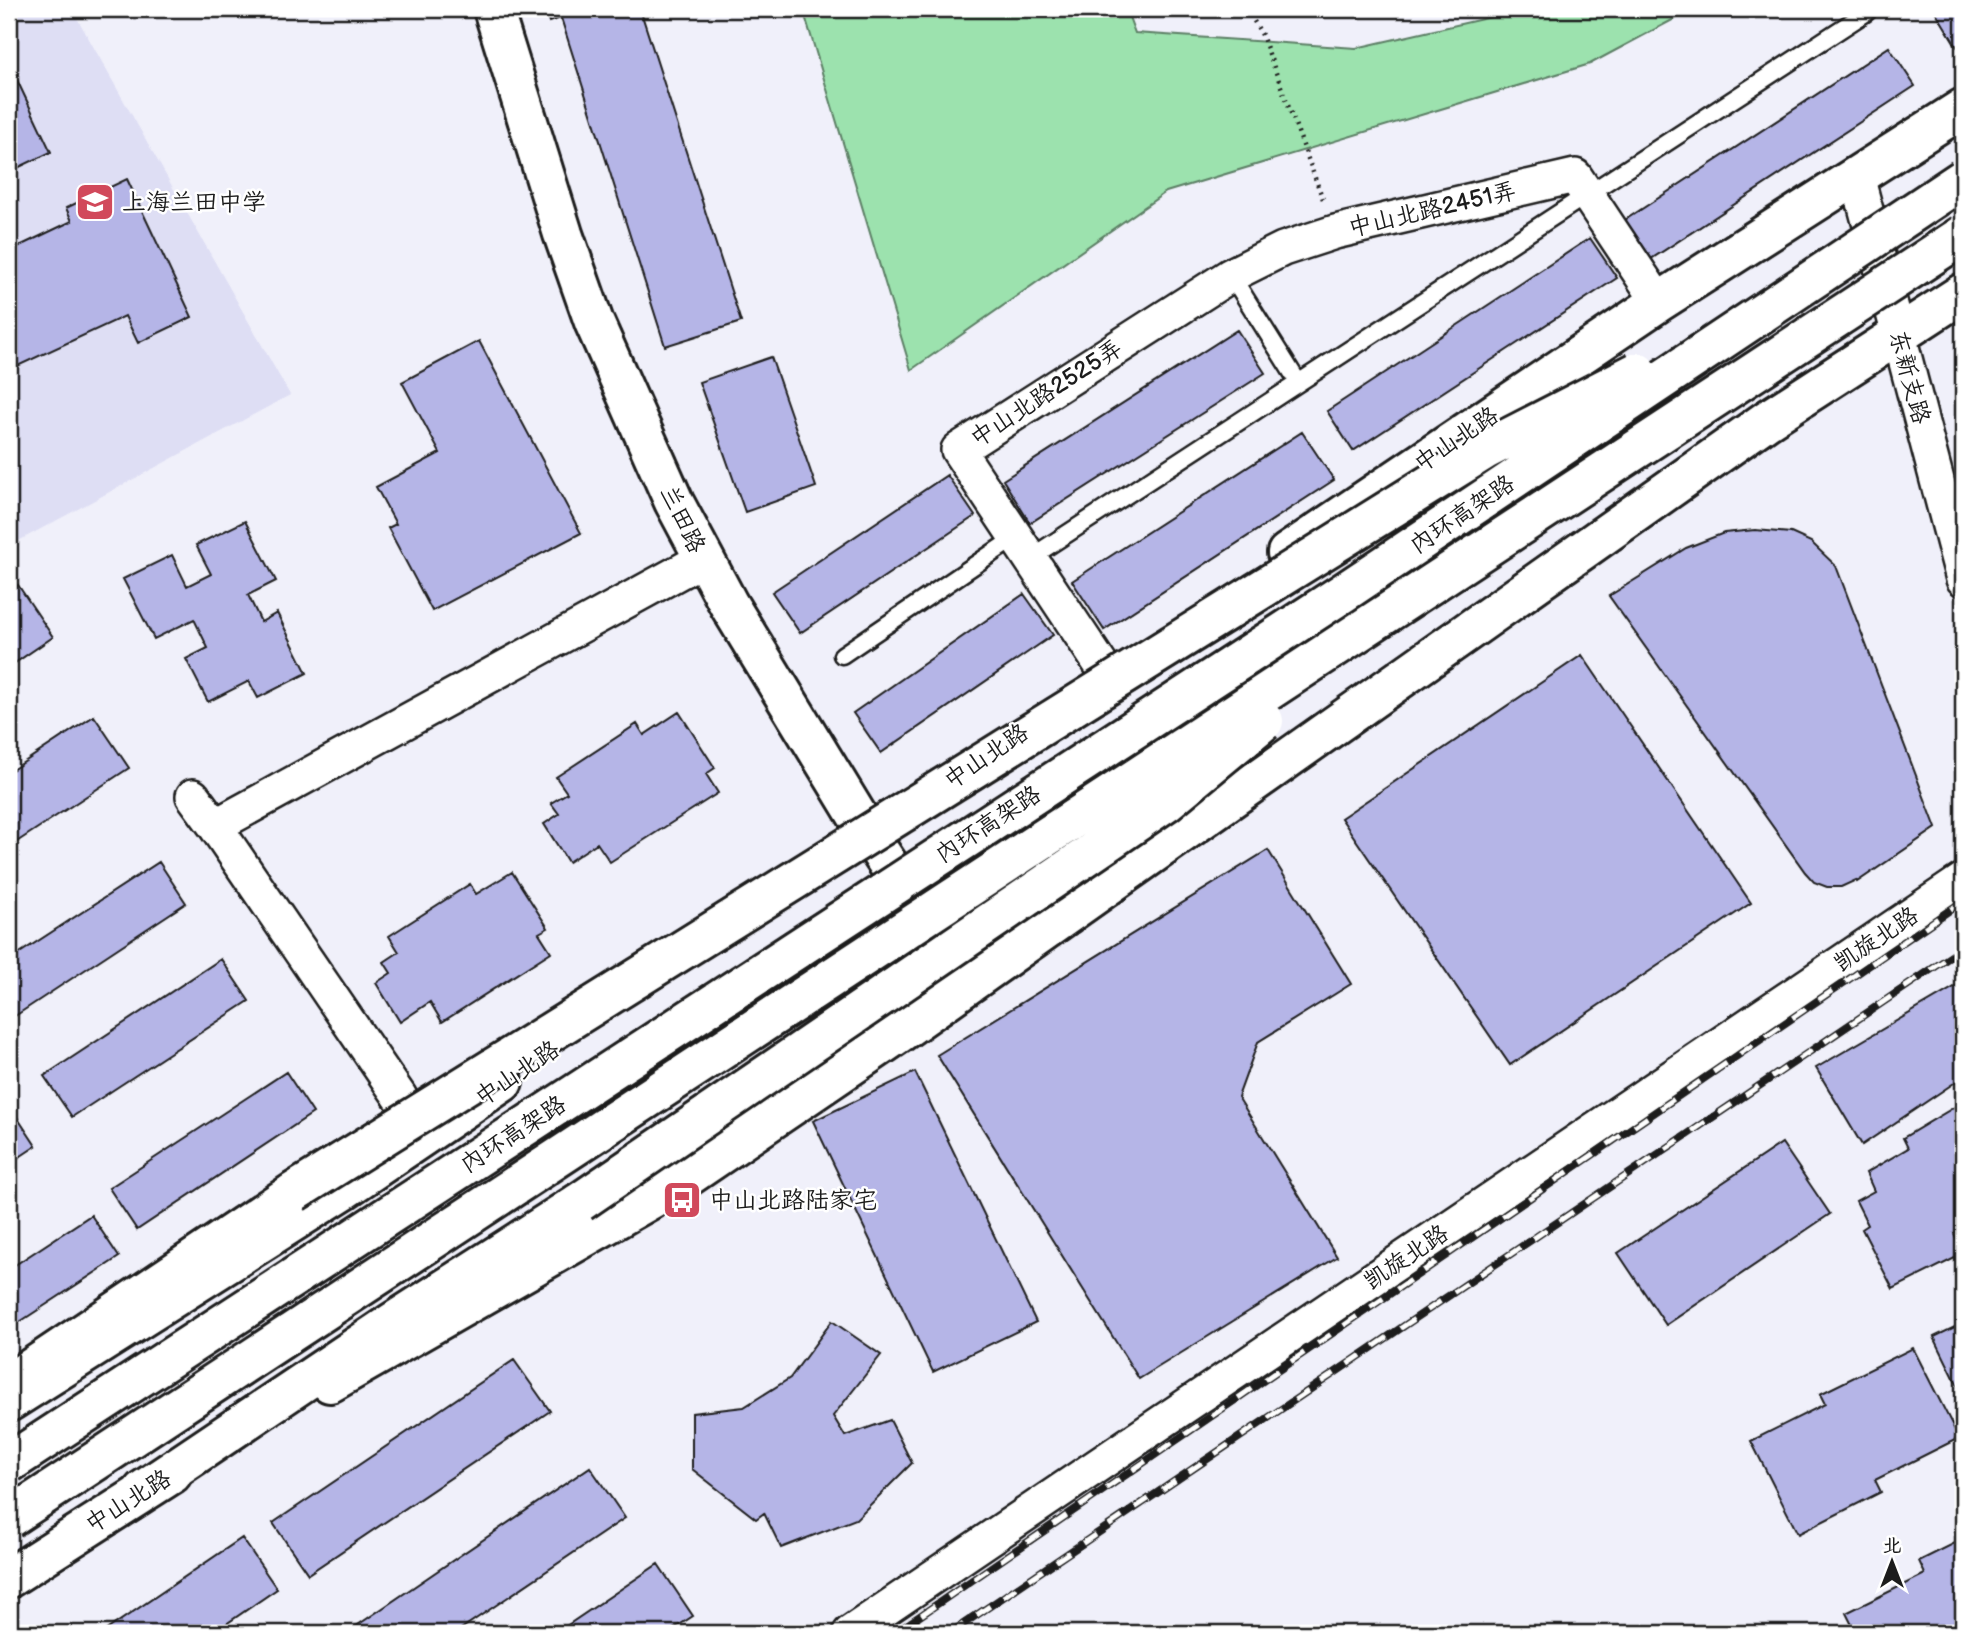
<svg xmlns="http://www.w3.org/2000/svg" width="1972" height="1642" font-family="'Balsamiq Sans','LXGW WenKai TC',sans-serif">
  <rect width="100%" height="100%" fill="#f0f0fa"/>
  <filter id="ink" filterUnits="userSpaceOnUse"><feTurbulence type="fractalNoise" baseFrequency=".0143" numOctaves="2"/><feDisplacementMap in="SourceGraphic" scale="14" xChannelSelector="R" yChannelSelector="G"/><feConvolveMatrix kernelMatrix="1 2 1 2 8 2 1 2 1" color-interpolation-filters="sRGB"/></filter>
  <g filter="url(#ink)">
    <!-- built -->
    <path fill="#dedef4" d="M9 9H72L290 395 9 546Z"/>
    <!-- green -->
    <path fill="#9ce2ae" stroke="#5c7f65" stroke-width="2" d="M803 9H1126L1135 33 1356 48 1526 9H1693L1590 64 1166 192 911 370Z"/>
    <!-- building -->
    <path fill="#b5b5e7" stroke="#1c1c1c" stroke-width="2" d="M545 9H640L741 322 665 346 561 18 549 22Z
      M1934 9H1963V44L1957 47Z
      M1889 47 1915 86 1651 259 1625 220Z
      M9 63 51 152 9 172Z
      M127 179 192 317 138 343 125 316 9 370V251L72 221 66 208Z
      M1590 238 1617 278 1353 451 1327 411Z
      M1237 330 1265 373 1030 523 1003 480Z
      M479 341 581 533 432 611 388 528 396 524 376 487 440 453 402 382Z
      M771 357 816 487 745 512 699 382Z
      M1302 432 1334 480 1104 630 1072 581Z
      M947 475 975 516 800 633 772 592Z
      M245 521 276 581 248 595 261 622 277 613 307 673 258 698 249 681 208 702 186 659 208 648 194 619 154 639 123 579 172 555 187 586 211 574 196 545Z
      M1755 530 1791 533 1811 542 1836 566 1936 828 1857 882 1856 880 1841 887H1827L1814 882 1805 872 1609 596 1686 548 1724 533Z
      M1755 530 1791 533 1811 542 1836 566 1936 828 1857 882 1856 880 1841 887H1827L1814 882 1805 872 1609 596 1686 548 1724 533Z
      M18 585 53 637 9 667V591Z
      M1024 594 1053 635 881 753 853 713Z
      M1582 655 1751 903 1510 1065 1341 818Z
      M679 712 715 768 706 774 718 793 610 862 597 843 568 862 544 824 559 814 551 803 567 793 556 777 637 724 644 735Z
      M94 716 129 768 9 847V772Z
      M1268 850 1351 984 1258 1042 1238 1097 1337 1257 1139 1379 937 1055Z
      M159 862 186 903 9 1020V960Z
      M512 872 548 928 539 933 551 952 442 1022 430 1002 400 1022 376 983 391 973 384 962 399 952 389 936 470 884 476 894Z
      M221 959 249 1001 72 1117 44 1076Z
      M1963 982V1077L1862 1145 1816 1068Z
      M286 1072 313 1113 137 1230 109 1188Z
      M915 1072 1036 1322 933 1372 813 1121Z
      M1963 1102V1228L1954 1233 1963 1254 1893 1289 1862 1229 1868 1225 1856 1201 1874 1191 1866 1173 1908 1148 1903 1138Z
      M9 1105 36 1146 9 1164Z
      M1782 1143 1830 1214 1666 1325 1618 1253Z
      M91 1215 119 1257 9 1329V1269Z
      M832 1321 881 1355 833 1416 845 1436 890 1420 912 1463 856 1519 781 1548 764 1513 756 1519 692 1469V1413L744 1407 790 1378Z
      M1963 1323V1396L1934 1337Z
      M1913 1348 1959 1438 1875 1480 1881 1492 1798 1534 1751 1441 1825 1404 1820 1394Z
      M514 1360 550 1411 308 1574 273 1523Z
      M590 1467 625 1518 455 1633H350L349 1631Z
      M242 1538 277 1589 213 1633H102Z
      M1963 1539V1633H1856L1846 1613 1925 1574 1919 1561Z
      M658 1564 693 1616 667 1633H556Z"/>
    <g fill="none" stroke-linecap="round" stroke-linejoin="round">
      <!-- lane casing -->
      <g stroke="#1c1c1c" stroke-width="21">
        <path id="lane" d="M1231 275 1298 382
          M1030 558 1867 12
          M842 655 1016 537"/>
      </g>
      <!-- street casing -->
      <g stroke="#1c1c1c" stroke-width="38">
        <path id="street" d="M1857 176 1963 579
          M1107 674 958 450 1231 275 1283 249 1335 232 1575 176 1659 302
          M193 796 215 826
          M400 1097 215 826 703 559
          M850 1633 1963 880"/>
      </g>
      <!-- secondary casing -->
      <g stroke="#1c1c1c" stroke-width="44">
        <path id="secondary" d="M493 9 563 234 594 322 674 502 729 605 869 835 964 981"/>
      </g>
      <!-- primary casing -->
      <g stroke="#1c1c1c" stroke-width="44">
        <path id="primary" d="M1287 553 1659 302 1963 108
          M330 1383 674 1186 898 1034 1767 420 1963 293
          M9 1402 342 1191 503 1082
          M9 1578 172 1474"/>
      </g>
      <!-- highway casing -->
      <g stroke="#1c1c1c" stroke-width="44">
        <path id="highway" d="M9 1383 294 1192
          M143 1490 393 1322 580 1202"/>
      </g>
      <!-- path -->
      <path stroke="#1c1c1c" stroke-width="4.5" stroke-dasharray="2 5" stroke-linecap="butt" d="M1247 9 1262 35 1324 202"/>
      <!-- lane -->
      <use href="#lane" stroke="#fff" stroke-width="16"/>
      <!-- street -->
      <use href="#street" stroke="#fff" stroke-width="33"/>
      <!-- secondary -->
      <use href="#secondary" stroke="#fff" stroke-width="38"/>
      <!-- primary -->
      <use href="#primary" stroke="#fff" stroke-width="38"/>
      <!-- highway -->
      <use href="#highway" stroke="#fff" stroke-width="38"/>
      <!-- rail casing -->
      <g stroke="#1c1c1c" stroke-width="8">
        <path id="rail" d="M895 1633 1963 901
          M950 1633 1963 948"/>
      </g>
      <!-- rail -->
      <use href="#rail" stroke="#fff" stroke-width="5" stroke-dasharray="16" stroke-linecap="butt"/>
      <!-- highway-bridge casing -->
      <g stroke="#1c1c1c" stroke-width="44" stroke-linecap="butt">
        <path id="highway-bridge" d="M294 1192 1485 450 1637 372
          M580 1202 1166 802 1264 721
          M9 1463 1343 593 1963 179
          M9 1518 1963 235"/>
      </g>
      <!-- highway-bridge -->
      <use href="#highway-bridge" stroke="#fff" stroke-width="38"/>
    </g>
  </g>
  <!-- icons -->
  <defs>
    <g id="school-square" transform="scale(2.0125)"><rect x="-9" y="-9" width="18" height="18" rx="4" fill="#d1495b" stroke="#fff"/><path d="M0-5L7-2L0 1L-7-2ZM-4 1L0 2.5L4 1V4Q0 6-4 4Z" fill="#fff"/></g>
    <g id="bus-square" transform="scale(2.0125)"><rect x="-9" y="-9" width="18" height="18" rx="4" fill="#d1495b" stroke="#fff"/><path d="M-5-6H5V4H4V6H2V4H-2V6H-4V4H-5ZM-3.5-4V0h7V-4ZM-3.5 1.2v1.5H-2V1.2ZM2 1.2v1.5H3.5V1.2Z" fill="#fff"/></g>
  </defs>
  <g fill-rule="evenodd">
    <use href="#school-square" x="95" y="202"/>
    <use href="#bus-square" x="682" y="1200"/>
  </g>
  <g text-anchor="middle" stroke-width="5" stroke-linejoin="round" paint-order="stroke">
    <!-- poi labels -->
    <g font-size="24" fill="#1c1c1c" stroke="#fff" text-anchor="start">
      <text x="122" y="210">上海兰田中学</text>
      <text x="709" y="1208">中山北路陆家宅</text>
    </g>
    <!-- street labels -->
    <g font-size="24" fill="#1c1c1c" stroke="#fff">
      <text transform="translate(1432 209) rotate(-13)" y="8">中山北路2451弄</text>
      <text transform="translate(1910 377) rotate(75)" y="8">东新支路</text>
      <text transform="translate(1046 393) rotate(-33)" y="8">中山北路2525弄</text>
      <text transform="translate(1456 439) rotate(-34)" y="8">中山北路</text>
      <text transform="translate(1462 514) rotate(-34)" y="8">内环高架路</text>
      <text transform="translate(683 519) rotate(64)" y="8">兰田路</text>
      <text transform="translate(986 756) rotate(-34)" y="8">中山北路</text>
      <text transform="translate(988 824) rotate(-33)" y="8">内环高架路</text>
      <text transform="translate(1876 939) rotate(-34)" y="8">凯旋北路</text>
      <text transform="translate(517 1073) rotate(-34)" y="8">中山北路</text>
      <text transform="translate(513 1134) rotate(-33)" y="8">内环高架路</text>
      <text transform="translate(1406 1257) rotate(-34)" y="8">凯旋北路</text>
      <text transform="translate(128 1501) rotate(-32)" y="8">中山北路</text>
    </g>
  </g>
  <!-- margin -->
  <rect width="1972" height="1642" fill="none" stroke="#fff" stroke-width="35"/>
  <rect x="18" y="18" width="1937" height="1607" fill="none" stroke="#1c1c1c" stroke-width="2.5" filter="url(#ink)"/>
  <!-- north arrow -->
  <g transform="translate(1892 1562)" stroke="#ffffff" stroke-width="5" paint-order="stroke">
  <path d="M0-5L12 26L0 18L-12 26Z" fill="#1c1c1c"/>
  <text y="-10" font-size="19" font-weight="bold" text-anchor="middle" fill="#1c1c1c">北</text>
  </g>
</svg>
